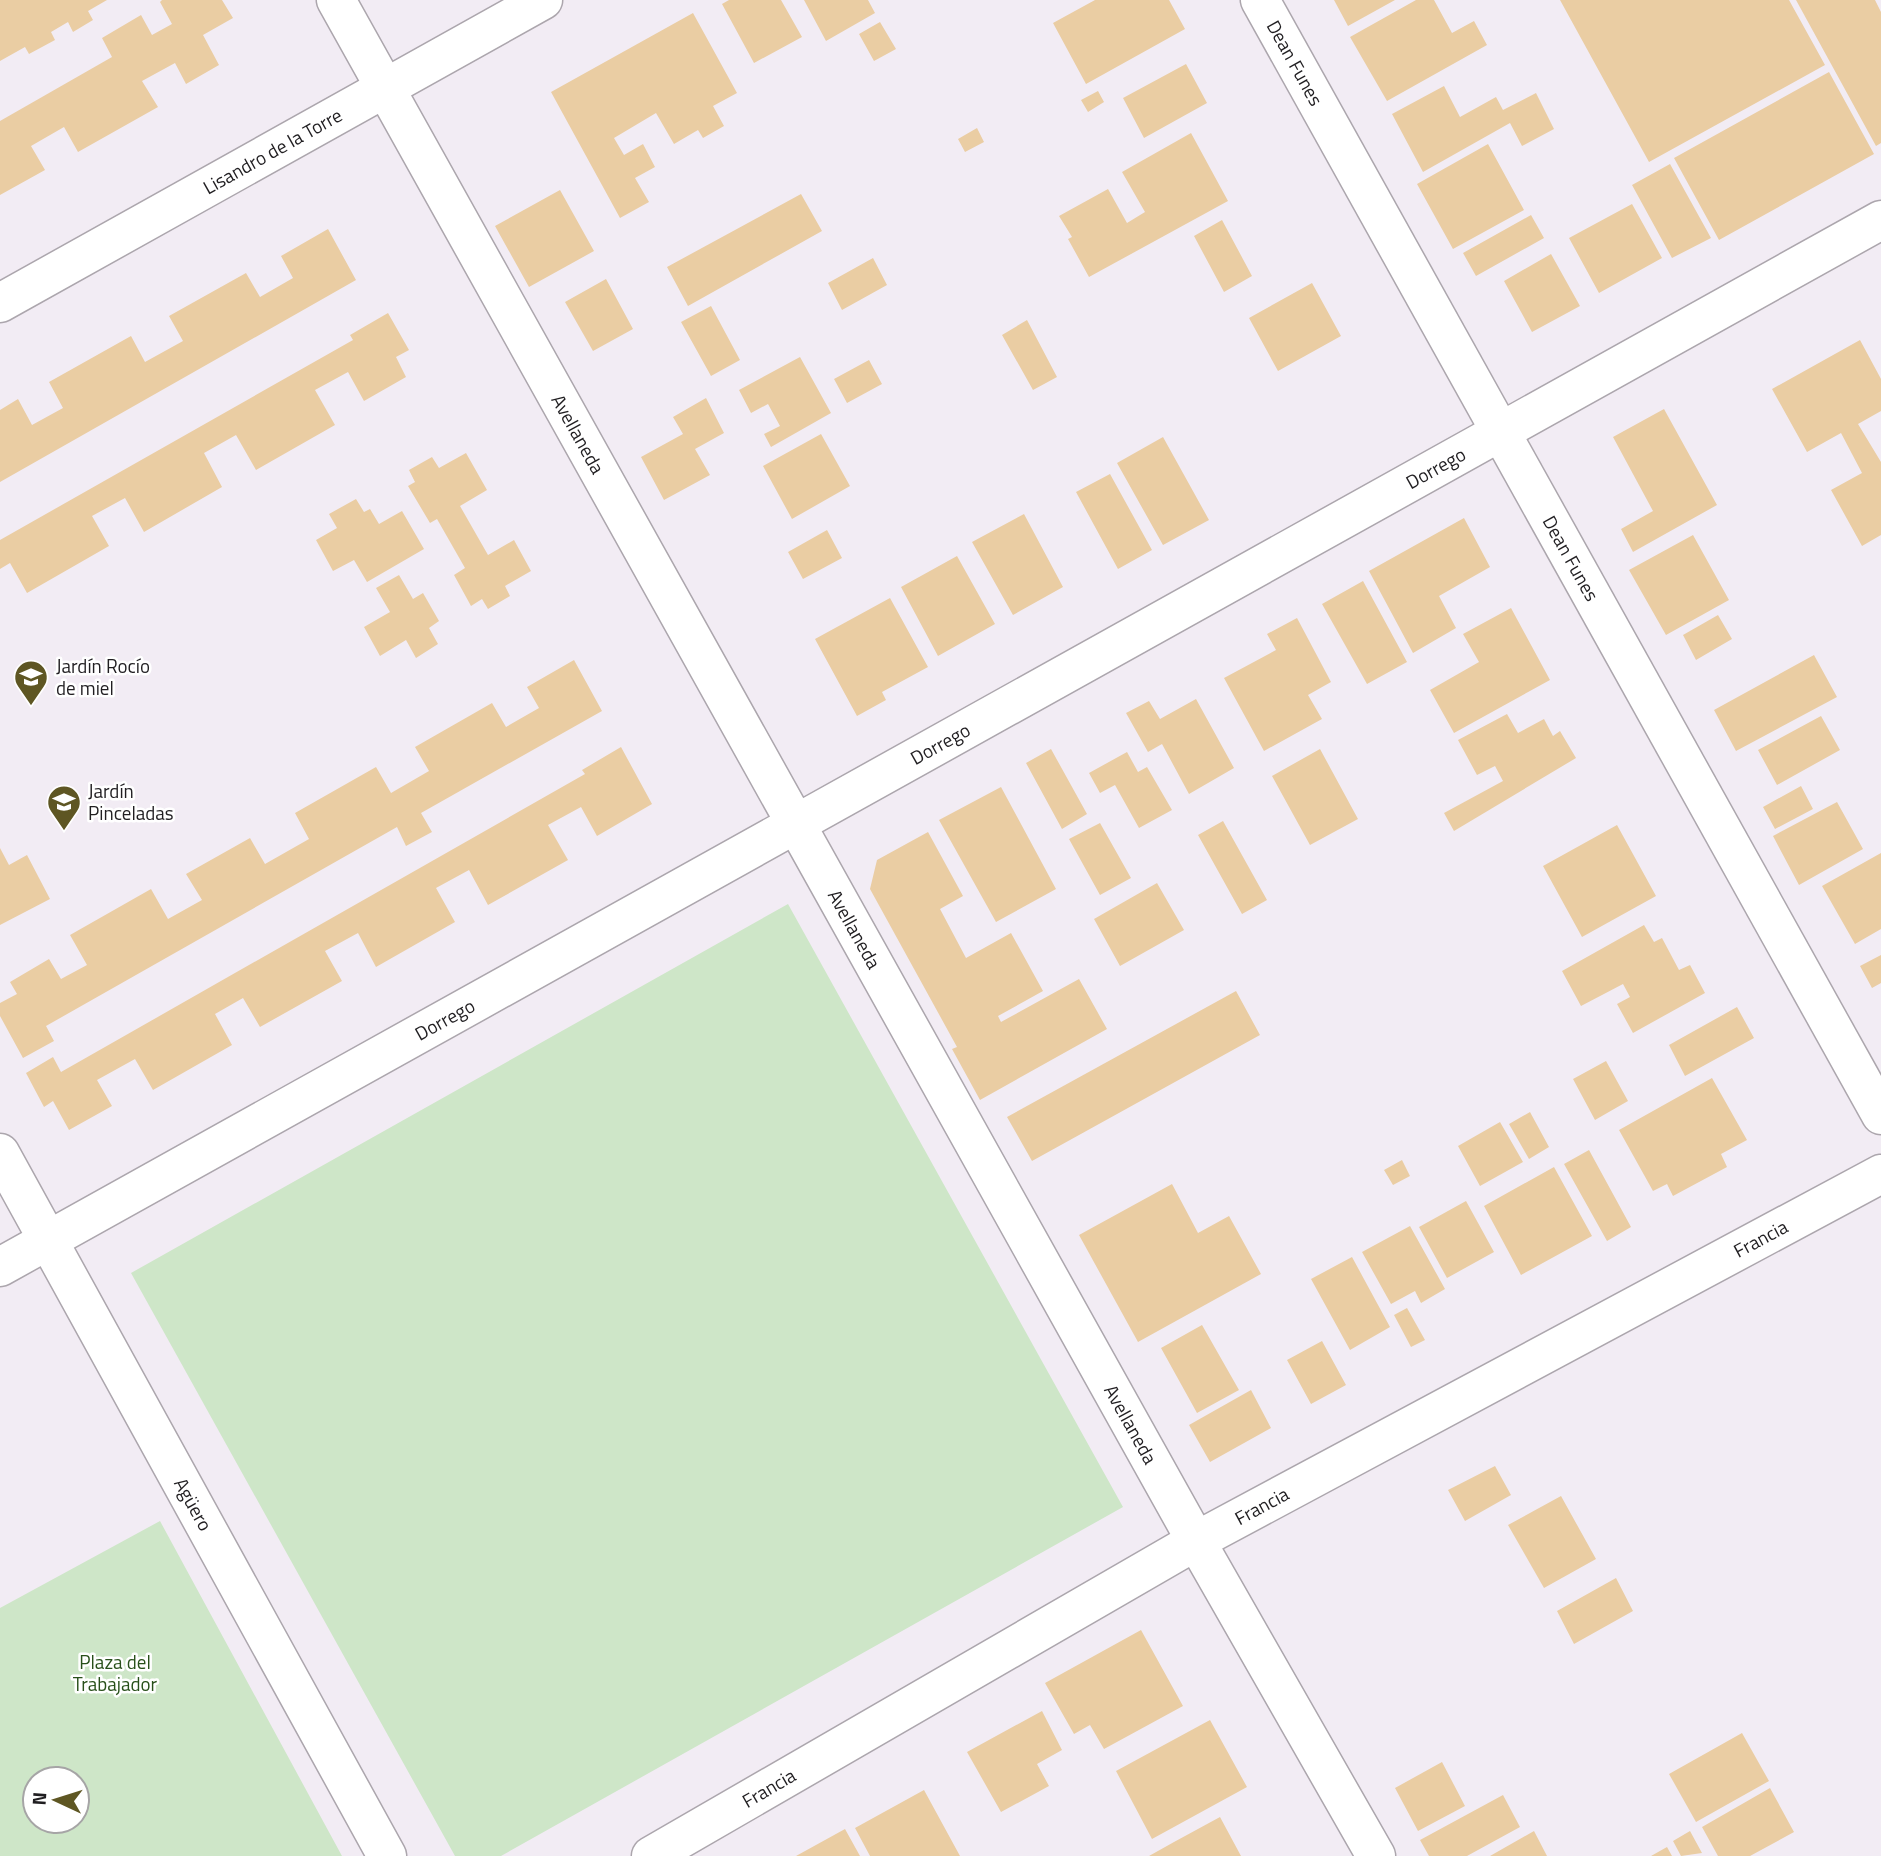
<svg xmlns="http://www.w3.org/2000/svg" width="1881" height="1856" font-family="'Titillium Web',sans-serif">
  <rect width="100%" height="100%" fill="#f2ecf4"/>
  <!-- green -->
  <path fill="#cee6c8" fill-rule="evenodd" d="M788 904 1123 1507 501 1856H455L131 1273Z
    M160 1521 342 1856H0V1608ZM35 1779H77V1821H35Z"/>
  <!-- building -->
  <path fill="#eacda3" d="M0 0H107L88 11 93 20 73 32 68 22 51 32 55 40 29 54 25 47 0 61Z
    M162 0H222L233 18 203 35 219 65 186 84 175 63 142 81 158 107 78 152 64 127 31 146 45 170 0 195V121L112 57 102 38 141 15 152 35 172 24 160 2Z
    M729 0H781L802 37 754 63 722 4Z
    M804 0H868L875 13 826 41Z
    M1095 0H1169L1185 29 1086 84 1053 23Z
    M1334 0H1395L1348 26Z
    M1416 0H1434L1452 33 1474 21 1487 45 1387 101 1350 37Z
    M1560 0H1789L1825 65 1649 162Z
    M1796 0H1875L1881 12V143L1876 146Z
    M693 13 737 93 713 106 724 126 703 138 698 130 674 144 656 113 614 138 624 155 643 144 655 167 635 178 649 202 620 218 551 92Z
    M880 22 896 49 874 61 859 34Z
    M1186 64 1207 103 1144 138 1123 98Z
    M1829 72 1874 154 1719 240 1674 158Z
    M1444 86 1460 117 1496 97 1503 110 1536 93 1554 129 1522 146 1510 123 1423 172 1392 114Z
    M1098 91 1104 102 1088 112 1081 100Z
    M977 128 984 142 965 152 958 139Z
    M1191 133 1228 201 1089 277 1068 239 1072 237 1059 216 1108 189 1127 223 1145 212 1122 172Z
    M1488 144 1524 210 1453 249 1417 184Z
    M1670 164 1711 238 1672 258 1632 185Z
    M560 190 594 251 529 287 495 226Z
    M801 194 822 231 688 306 667 267Z
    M1632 204 1662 258 1599 293 1569 238Z
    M1531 215 1544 238 1476 276 1463 253Z
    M1222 220 1252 276 1224 292 1194 236Z
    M328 229 356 280 0 482V410L18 399 32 425 63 408 49 382 131 336 145 362 183 341 169 316 246 273 260 297 293 278 281 256Z
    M1551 254 1580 306 1532 332 1504 281Z
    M873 258 887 285 842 310 828 283Z
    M606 279 633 329 593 351 565 302Z
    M1312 283 1341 336 1278 371 1249 318Z
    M711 306 740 360 711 376 681 322Z
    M388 313 409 350 396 357 406 377 364 401 348 372 315 390 335 425 256 470 236 435 204 453 222 487 144 532 125 498 92 516 109 546 27 593 10 563 0 569V540L353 340 350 335Z
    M1027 320 1057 377 1033 390 1002 335Z
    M1860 340 1881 379V411L1858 424 1881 462V535L1862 546 1831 490 1862 473 1841 433 1807 452 1772 389Z
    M800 357 831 413 771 447 764 434 780 426 768 404 751 413 739 390Z
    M869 360 882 384 847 403 834 379Z
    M706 398 724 433 695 449 710 475 664 500 641 457 683 434 673 417Z
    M1664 409 1717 505 1633 552 1621 529 1653 511 1613 437Z
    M821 434 850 486 792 519 763 466Z
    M1163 437 1209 520 1163 545 1117 463Z
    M466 453 487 490 460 506 488 555 514 540 531 571 505 586 510 596 488 609 482 599 471 606 454 575 465 568 437 519 430 523 408 486 415 482 409 470 432 457 439 468Z
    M1110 474 1152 550 1118 569 1076 492Z
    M356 499 364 512 370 509 379 524 402 511 424 549 367 582 354 560 333 571 316 540 337 528 329 514Z
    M1024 514 1063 587 1013 615 972 542Z
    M1464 518 1490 567 1439 596 1456 628 1413 653 1369 571Z
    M827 530 842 558 803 579 788 552Z
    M1693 535 1729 600 1666 635 1629 570Z
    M957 556 995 624 938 656 901 587Z
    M399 575 413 599 423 593 439 621 429 628 438 644 416 658 406 640 380 656 364 627 390 612 376 588Z
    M1363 581 1407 662 1367 684 1322 604Z
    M890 598 928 667 882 692 886 700 857 716 815 639Z
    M1511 608 1550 680 1454 733 1430 690 1479 662 1463 634Z
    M1718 615 1732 639 1696 660 1683 635Z
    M1297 618 1331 682 1308 695 1322 719 1264 751 1224 678 1276 650 1267 634Z
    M1814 655 1837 697 1736 751 1714 710Z
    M574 660 602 711 421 813 432 832 406 846 397 827 46 1026 54 1041 23 1058 0 1016V1003L17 994 10 982 49 959 61 979 87 965 70 935 151 889 168 919 202 900 186 874 250 838 265 864 309 839 295 813 376 767 391 793 429 771 415 747 492 703 506 727 539 708 527 687Z
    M1196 699 1234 768 1189 794 1162 744 1148 752 1126 713 1149 701 1160 719Z
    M1507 714 1518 733 1544 719 1553 736 1560 731 1576 758 1454 831 1444 813 1503 781 1495 766 1477 775 1458 740Z
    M1821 716 1840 750 1777 785 1758 750Z
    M621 747 652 804 597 836 581 807 548 825 568 860 488 905 469 870 436 888 455 922 376 967 358 933 325 951 342 981 260 1027 243 998 215 1014 232 1045 153 1090 135 1059 97 1080 112 1106 69 1130 53 1101 44 1107 26 1073 53 1057 61 1072 585 774 582 770Z
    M1051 749 1087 814 1062 829 1026 763Z
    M1320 749 1358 819 1310 845 1272 776Z
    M1127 752 1138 772 1147 767 1172 810 1139 828 1115 785 1100 793 1089 773Z
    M1801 786 1813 809 1775 829 1763 807Z
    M1001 787 1056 889 996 922 939 820Z
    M1837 802 1863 849 1799 885 1773 836Z
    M1223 821 1267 900 1242 914 1198 835Z
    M1100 823 1131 878 1100 895 1069 839Z
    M1617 825 1656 896 1582 937 1543 866Z
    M928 832 963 896 940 909 966 958 1011 933 1043 991 998 1016 1001 1022 1079 979 1107 1029 980 1100 952 1049 957 1047 870 889 877 860Z
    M0 848 9 865 27 855 50 899 0 925Z
    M1881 853V929L1855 944 1822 886Z
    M1157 883 1184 930 1120 966 1094 919Z
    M1644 925 1654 942 1662 938 1679 970 1690 965 1705 993 1633 1033 1617 1004 1630 997 1623 984 1581 1006 1562 971Z
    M1881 955V983L1872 988 1860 966Z
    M1236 991 1260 1035 1032 1161 1007 1117Z
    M1737 1007 1754 1038 1685 1076 1669 1045Z
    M1606 1061 1628 1101 1595 1120 1573 1079Z
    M1712 1078 1747 1140 1721 1154 1727 1167 1673 1196 1667 1184 1653 1191 1619 1130Z
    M1530 1112 1549 1147 1529 1159 1509 1124Z
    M1500 1122 1523 1162 1480 1186 1458 1146Z
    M1589 1150 1631 1227 1607 1241 1564 1164Z
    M1402 1160 1410 1176 1393 1185 1384 1170Z
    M1554 1167 1592 1236 1521 1275 1484 1206Z
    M1172 1184 1198 1233 1229 1216 1261 1274 1138 1342 1079 1235Z
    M1466 1201 1494 1252 1447 1278 1419 1227Z
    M1410 1226 1445 1289 1421 1303 1415 1291 1391 1304 1362 1252Z
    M1352 1257 1390 1327 1350 1350 1311 1279Z
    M1407 1308 1425 1340 1411 1347 1394 1315Z
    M1202 1325 1239 1390 1197 1413 1161 1348Z
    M1322 1341 1346 1385 1311 1404 1287 1360Z
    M1251 1390 1271 1428 1210 1462 1189 1425Z
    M1495 1466 1511 1495 1465 1521 1448 1490Z
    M1561 1496 1596 1559 1544 1588 1508 1525Z
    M1616 1578 1633 1611 1574 1644 1557 1611Z
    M1141 1630 1183 1706 1104 1749 1090 1725 1074 1734 1045 1683Z
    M1042 1711 1062 1750 1037 1764 1049 1786 1001 1812 967 1752Z
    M1210 1720 1247 1787 1152 1839 1116 1771Z
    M1742 1733 1769 1781 1696 1822 1669 1774Z
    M1442 1762 1465 1806 1418 1831 1395 1788Z
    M1770 1788 1794 1832 1750 1856H1718L1702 1827Z
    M924 1790 960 1856H870L855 1828Z
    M1503 1795 1520 1827 1467 1856H1429L1420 1840Z
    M1220 1817 1241 1856H1149L1174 1842Z
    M845 1829 860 1856H796Z
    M1534 1831 1547 1856H1490Z
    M1690 1831 1702 1853 1681 1856 1673 1841Z
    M1667 1847 1672 1856H1651Z"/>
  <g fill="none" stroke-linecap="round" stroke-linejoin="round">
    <!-- minor casing -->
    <g stroke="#aca6ad" stroke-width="41">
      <g id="minor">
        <path id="s1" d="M336 0 1196 1541 1376 1856"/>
        <path id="s2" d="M1260 0 1881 1115"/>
        <path id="s3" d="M0 1153 387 1856"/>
        <path id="s4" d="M0 1267 1881 220"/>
        <path id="s5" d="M651 1856 1196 1541 1881 1174"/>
      </g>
    </g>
    <!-- secondary casing -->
    <g stroke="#aca6ad" stroke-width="41">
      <g id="secondary">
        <path id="s6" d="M0 303 543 0"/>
      </g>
    </g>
    <!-- minor -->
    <use href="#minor" stroke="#fff" stroke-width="38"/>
    <!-- secondary -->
    <use href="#secondary" stroke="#fff" stroke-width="38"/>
  </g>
  <!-- icons -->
  <defs>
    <g id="school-pin" transform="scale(1.75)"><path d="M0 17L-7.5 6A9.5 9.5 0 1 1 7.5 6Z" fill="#5e5623" stroke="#fff"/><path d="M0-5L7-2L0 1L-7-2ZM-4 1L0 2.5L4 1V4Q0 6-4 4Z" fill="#fff"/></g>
  </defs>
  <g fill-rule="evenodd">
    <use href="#school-pin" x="31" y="677"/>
    <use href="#school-pin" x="64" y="802"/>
  </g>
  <g text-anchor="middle" stroke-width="5" stroke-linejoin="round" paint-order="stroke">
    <!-- street labels -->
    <g font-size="19" fill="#201e21" stroke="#fff">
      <text dy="7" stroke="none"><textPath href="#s2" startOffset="72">Dean Funes</textPath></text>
      <text dy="7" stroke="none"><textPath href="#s6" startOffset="312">Lisandro de la Torre</textPath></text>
      <text dy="7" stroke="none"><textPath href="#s1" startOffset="497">Avellaneda</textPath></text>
      <text dy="7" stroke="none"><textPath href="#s4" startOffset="1643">Dorrego</textPath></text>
      <text dy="7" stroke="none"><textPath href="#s2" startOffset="639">Dean Funes</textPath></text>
      <text dy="7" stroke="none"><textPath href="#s4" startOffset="1076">Dorrego</textPath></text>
      <text dy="7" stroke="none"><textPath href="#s1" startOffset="1064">Avellaneda</textPath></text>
      <text dy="7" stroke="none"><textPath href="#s4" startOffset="509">Dorrego</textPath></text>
      <text dy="7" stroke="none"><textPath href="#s5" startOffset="1270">Francia</textPath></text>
      <text dy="7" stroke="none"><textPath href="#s1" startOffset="1631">Avellaneda</textPath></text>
      <text dy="7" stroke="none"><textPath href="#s3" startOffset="401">Agüero</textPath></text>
      <text dy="7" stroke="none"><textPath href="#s5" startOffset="704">Francia</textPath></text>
      <text dy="7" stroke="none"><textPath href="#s5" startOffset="136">Francia</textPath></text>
    </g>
    <!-- poi labels -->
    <g font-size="19" fill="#201e21" stroke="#fff" text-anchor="start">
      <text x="56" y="673">Jardín Rocío<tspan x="56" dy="22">de miel</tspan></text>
      <text x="88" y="798">Jardín<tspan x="88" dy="22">Pinceladas</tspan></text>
    </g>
    <!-- park labels -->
    <g font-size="19" fill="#28501a" stroke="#fff">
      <text x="115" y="1669">Plaza del<tspan x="115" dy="22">Trabajador</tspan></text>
    </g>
  </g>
  <!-- north arrow -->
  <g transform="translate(56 1800) rotate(274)"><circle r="33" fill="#ffffff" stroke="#a6a5a6" stroke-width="2"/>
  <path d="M0-5L12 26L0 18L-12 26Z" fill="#5e5623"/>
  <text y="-10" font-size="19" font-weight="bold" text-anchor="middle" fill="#201e21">N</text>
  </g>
</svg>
